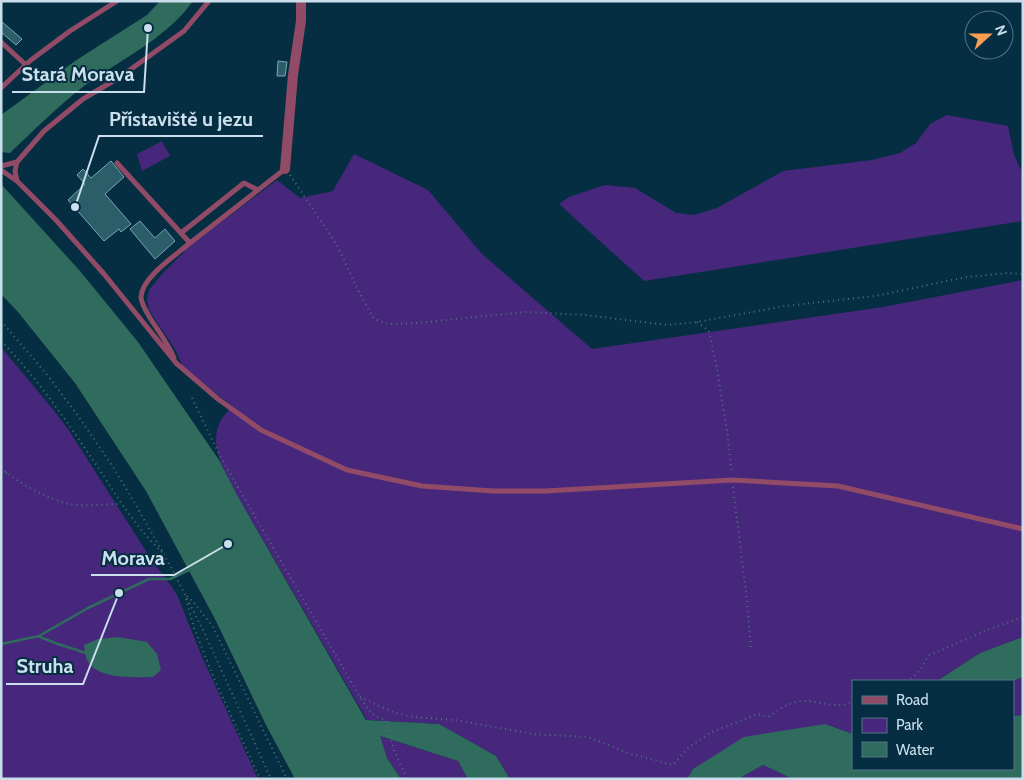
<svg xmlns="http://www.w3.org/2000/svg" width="1024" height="780" font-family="Cabin,sans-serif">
  <rect width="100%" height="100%" fill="#052e42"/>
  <!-- green -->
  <path fill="#47277b" d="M947 115 1008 126 1014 155 1023 174V221L644 281 559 204 569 197 605 185 635 188 676 213 694 215 717 208 783 171 872 160 900 153 916 143 930 124Z
    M162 141 170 156 142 171 137 154Z
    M354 154 428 190 482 254 592 349 883 307 1023 280V637L980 653 937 681H853V734L824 724 693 769 687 779H510L496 756 439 724 367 720 237 495C226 474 208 446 220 422 223 416 228 411 232 406L183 367 175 349 149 310 147 300 149 290 163 273 191 245 277 180 300 198 333 191Z
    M1 347 51 407 68 429 153 562 172 587 178 597 202 657 258 779H1Z
    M1023 677V715L1013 716V681Z
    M379 736 458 761 468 779H401L387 758Z
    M763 765 793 779H738Z"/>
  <!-- water -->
  <path fill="#306c5e" d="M160 1H193C166 39 121 59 84 86 58 106 34 130 10 153L1 152V115L78 59 147 15Z
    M1 184 80 271 138 342 219 460 237 495 366 720 439 724 496 756 510 779H468L458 761 380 736 387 758 401 779H295L266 725 215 619 146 491 75 383 18 312 1 294Z
    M118 637 147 642 157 654 161 670 153 677C134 677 97 680 87 660 85 656 85 649 84 645L98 639Z
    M1023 637V677L1013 681H937L980 653Z
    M1023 715V779H793L763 765 738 779H687L693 769 744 737 825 724 853 734V769H1013V716Z"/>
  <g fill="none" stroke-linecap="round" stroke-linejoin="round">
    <!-- stream -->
    <path stroke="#306c5e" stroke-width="2.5" d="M40 637 58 644 86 653
      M1 644 39 636 88 608 149 579H170L191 569"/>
  </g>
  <!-- building -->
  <path fill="#2c5e6a" stroke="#75a7b5" d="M1 21 22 39 16 45 1 32Z
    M278 61 287 62 285 76H277Z
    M111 161 124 177 105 194 131 224 121 232 119 229 104 241 68 200 85 184 77 175 83 169 91 178Z
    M140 221 155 238 165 229 175 241 155 259 130 229Z"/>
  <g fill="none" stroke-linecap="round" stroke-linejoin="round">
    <!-- path -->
    <path stroke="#4f7081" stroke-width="2" stroke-dasharray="1 4" stroke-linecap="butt" d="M290 175 337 245 359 292 374 319 389 324 416 323 525 312 585 315 667 325 697 322 785 306 875 296 967 277 1008 273 1023 274
      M1 321 49 377 79 417 113 467 137 507 172 569 205 634 271 779
      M697 322 709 331 717 369 727 431 732 474
      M1 341C38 379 68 423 97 466 117 496 135 527 162 552
      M192 398 221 458 360 697C369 711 370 715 386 720L394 750 407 779
      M1 468C16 481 43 497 62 502 80 508 102 504 121 504
      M1 473H8
      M733 487 746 592 751 648
      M187 596 195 604 213 627 287 779
      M186 599 194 628 213 676 260 779
      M906 681C916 677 923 667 928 656L987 630 1023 617
      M360 697 395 713 414 717 455 720 533 734 588 737 628 753 673 765 689 747 712 732 757 714 768 717C778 710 789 702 801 701 819 700 835 710 853 702"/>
    <!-- lane -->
    <path stroke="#924b67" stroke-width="5" d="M1 42 26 65
      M1 88 31 60 70 31 117 1
      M117 163 190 243 285 169
      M1 166 17 162
      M1 170 17 181 56 220 104 274 176 363 218 399 261 430 347 470 422 486 493 491H546L732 480 838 486 1023 529
      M17 181 15 171 17 162 44 131 83 99 120 77 184 31 209 1
      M181 233 244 183 258 190
      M174 358C168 343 159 332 150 318 147 313 141 303 141 297 142 277 176 255 190 243"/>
    <!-- street -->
    <path stroke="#924b67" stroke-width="10" d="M285 169 293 75 301 21V1"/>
  </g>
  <!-- callouts -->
  <path fill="none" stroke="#cadeec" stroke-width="2" d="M148 28L144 92H12M75 207L99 136H263M228 544L174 575H91M119 593L83 684H6"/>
  <g fill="#cadeec" stroke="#052e42" stroke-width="2">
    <circle cx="148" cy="28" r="5"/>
    <circle cx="75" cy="207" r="5"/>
    <circle cx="228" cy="544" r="5"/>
    <circle cx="119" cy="593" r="5"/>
  </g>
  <g font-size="20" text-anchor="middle" font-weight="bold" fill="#cadeec" stroke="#052e42" stroke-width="4" stroke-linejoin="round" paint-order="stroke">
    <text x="78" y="81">Stará Morava</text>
    <text x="181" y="126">Přístaviště u jezu</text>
    <text x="133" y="565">Morava</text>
    <text x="45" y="673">Struha</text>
  </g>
  <!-- border -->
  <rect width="1024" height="780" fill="none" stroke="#cadeec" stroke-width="5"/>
  <!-- legend -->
  <rect x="852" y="680" width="162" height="90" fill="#052e42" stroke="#547486"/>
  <rect x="862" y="696" width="25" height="8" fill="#924b67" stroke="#547486"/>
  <text x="896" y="705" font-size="15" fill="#cadeec">Road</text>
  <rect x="862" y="718" width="25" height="15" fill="#47277b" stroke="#547486"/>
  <text x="896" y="730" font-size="15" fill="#cadeec">Park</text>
  <rect x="862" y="742" width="25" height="15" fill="#306c5e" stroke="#547486"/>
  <text x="896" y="755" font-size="15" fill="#cadeec">Water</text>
  <!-- north arrow -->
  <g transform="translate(989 35) rotate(69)"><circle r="24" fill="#052e42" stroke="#547486"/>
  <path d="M0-4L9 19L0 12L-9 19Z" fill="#fc9d53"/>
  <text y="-8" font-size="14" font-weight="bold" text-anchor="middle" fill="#cadeec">N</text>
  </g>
</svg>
